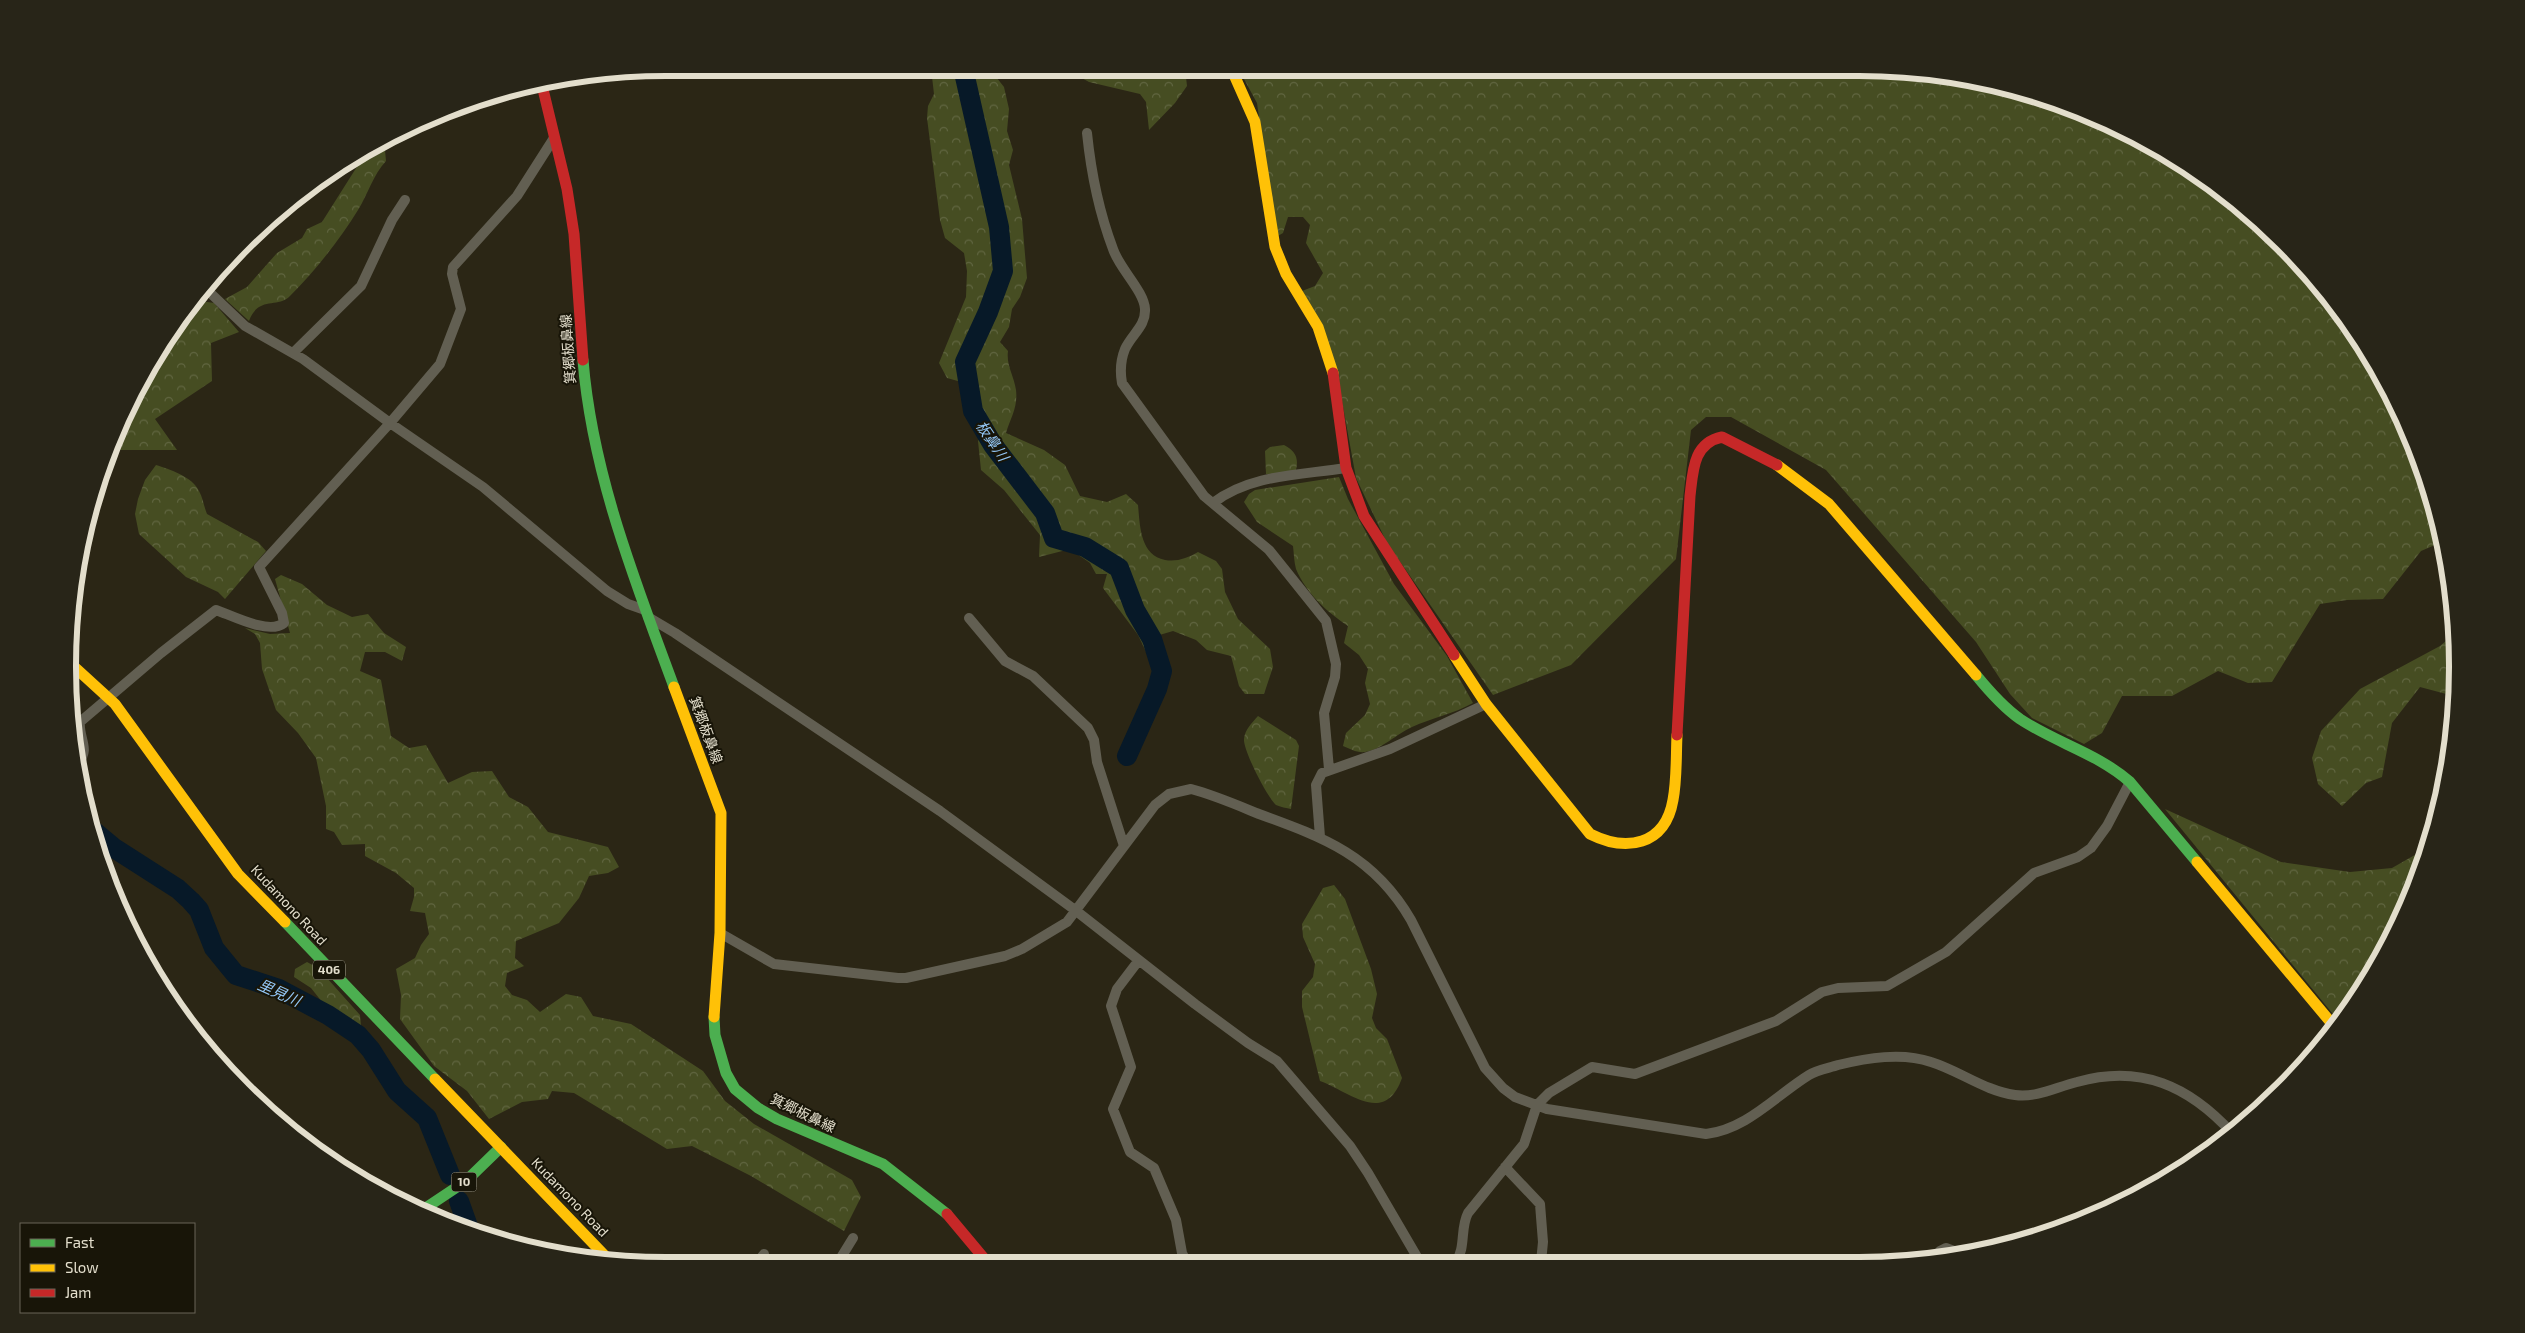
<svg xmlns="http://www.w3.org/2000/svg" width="2525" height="1333" font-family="'Exo 2','Noto Sans JP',sans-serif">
  <defs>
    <pattern id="forest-crowns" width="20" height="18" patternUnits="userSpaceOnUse" patternTransform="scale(1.25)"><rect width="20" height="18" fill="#464d22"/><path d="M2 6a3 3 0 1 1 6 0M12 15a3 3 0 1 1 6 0" fill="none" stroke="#616641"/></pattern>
  </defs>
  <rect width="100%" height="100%" fill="#2b2615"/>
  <!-- forest -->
  <path fill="url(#forest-crowns)" d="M931 68H989L1004 87 1009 109 1007 131 1013 150 1009 165 1022 219 1027 278 1020 297 1012 309 1009 327 1000 342 1008 351C1006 365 1014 376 1016 390 1018 407 1011 417 1006 433L1044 450 1065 465 1080 496 1107 502 1126 494 1138 505C1140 526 1140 555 1165 560 1177 562 1188 558 1198 552L1216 561 1222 569 1225 592 1238 619 1270 649 1273 667 1264 694H1245L1239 686 1231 656 1207 650 1196 640 1173 631 1156 636 1166 667 1149 693 1153 672 1147 654 1138 635 1103 588 1107 574H1096L1090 563 1070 549 1039 557 1040 535 1004 490 981 470 978 441 987 425 972 385 947 378 939 363 966 297 967 271 964 253 945 238 940 220 927 118 928 106 934 94Z
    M1081 68H1185L1187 86 1175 103 1149 130 1146 102 1140 94 1089 82 1080 77Z
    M1238 68 1897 69 2014 88 2124 129 2223 191 2309 272 2377 367 2426 474 2442 542 2421 551 2383 599 2347 600 2320 604 2272 682 2248 683 2218 671 2172 696H2122L2102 733 2084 744 2032 718 2010 694 1976 642 1826 470 1731 417H1706L1691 430 1676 559 1571 665 1493 695 1387 543 1356 478 1336 368 1302 291 1315 286 1323 273 1306 243 1310 225 1303 217H1288L1283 233 1276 237 1257 103Z
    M384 140 386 161C373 175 368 194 358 210 339 241 314 272 289 297 277 308 258 296 249 321L225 299 247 287 277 253 302 238 307 229 322 222 365 154V149Z
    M194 300 214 303 239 332 211 343 212 381 155 419 177 450H109L113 437 168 334Z
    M1284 445C1295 451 1299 457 1296 470L1283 475 1266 474 1265 451 1270 447Z
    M156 465C169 469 193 477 199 491 203 498 204 507 207 514L258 542 266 551 225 599 218 592 186 577 139 534 135 514 138 499 145 480Z
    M1339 477 1348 499 1394 584 1447 656 1473 703C1453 714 1432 718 1412 727 1396 734 1383 749 1365 752 1357 753 1350 749 1343 746L1346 733 1365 715 1370 704 1365 683 1368 669 1359 655 1344 643 1348 626C1327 612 1306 593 1296 569 1294 562 1294 554 1293 546L1257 522 1244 502 1249 494 1255 490Z
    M281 575 302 584 327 605 352 617 368 614 384 633 406 647 402 661 385 652H365L360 671 381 680 391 736 409 748 426 745 448 783 472 772 492 771 509 797 528 807 548 832 608 847 619 867 608 873 589 876 579 898 559 923 516 941 515 958 524 966 507 973 505 986 512 995 527 1000 540 1012 566 994 581 997 593 1016 631 1024 703 1071 725 1101 754 1124 852 1180 861 1197 844 1231 751 1176 692 1146 667 1149 574 1093 552 1091 548 1099 522 1102 489 1119 467 1091 434 1066 400 1019 401 995 396 969 415 958 421 945 429 934 425 913 410 911 414 897V888L396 873 365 856V844L342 845 334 832 326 829V806L316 758 298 733 276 710 262 669 260 643 255 634 245 628 270 634 290 633 275 579Z
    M2454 634 2456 700 2450 695 2420 687 2392 723 2382 777 2366 783 2342 806 2318 784 2312 758 2321 731 2360 689 2440 646Z
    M1258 716 1296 740 1299 746 1291 809C1287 808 1280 807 1276 805 1267 797 1243 750 1244 739 1245 729 1252 723 1258 716Z
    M2165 809 2281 862 2350 872 2392 868 2427 848 2396 932 2337 1019Z
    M1334 885 1345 899 1371 969 1377 994 1372 1018 1376 1028 1387 1039 1402 1078C1385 1126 1350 1092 1320 1081L1302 1007V991L1313 977 1315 964 1303 937 1302 924 1323 888Z
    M307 962 318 968 360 1015 361 1026 356 1030 334 1017 311 988 294 977 295 969Z"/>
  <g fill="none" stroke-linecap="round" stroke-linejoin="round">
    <!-- river -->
    <path stroke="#071928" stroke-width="20" d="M963 68 999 227 1003 271 988 312 965 362 973 411 993 445 1045 513 1054 538 1085 547 1119 568 1135 610 1152 639 1162 671 1157 689 1127 756
      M90 828 114 848 178 889 191 901 199 910 214 948 236 975 279 989 328 1015 358 1035 371 1050 397 1091 427 1118 450 1175
      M459 1201 469 1229"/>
    <!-- street -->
    <path stroke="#625f52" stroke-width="10" d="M1087 133C1091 172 1099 212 1113 249 1119 268 1144 291 1145 309 1146 326 1132 334 1125 349 1121 359 1120 372 1122 383L1204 496 1269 550 1326 621 1336 664 1335 677 1324 713 1329 769
      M204 287 245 326 303 359 390 423 483 487 607 591 628 604 645 610
      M293 353 361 286 392 220 405 200
      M1213 503C1250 474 1302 475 1346 468
      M648 617 675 633 940 811 1075 910 1195 1004 1248 1043 1277 1061 1350 1146 1368 1173 1420 1262
      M969 618 1005 661 1033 676 1088 728 1094 740 1097 762 1124 846
      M78 762C91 750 78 737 80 722L161 653 216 610C233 616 269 635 284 623L282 613 259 567 390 423 440 364 461 309 452 274 453 267 517 196 554 138
      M1320 837 1316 785 1322 773 1390 749 1486 704
      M117 903 118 904
      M720 933 774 964 898 978H906L1005 956 1022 949 1067 922 1155 805 1169 794 1191 789C1214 795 1237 805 1259 814 1325 838 1374 856 1411 920L1485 1068 1503 1088 1515 1097 1547 1109 1706 1134C1747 1129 1775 1096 1809 1075 1817 1070 1829 1068 1838 1065 1867 1058 1902 1052 1931 1062 1960 1071 1985 1091 2015 1095 2037 1098 2056 1087 2077 1082 2141 1064 2189 1086 2232 1133
      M1139 960 1117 989 1111 1006 1131 1067 1113 1109 1130 1152 1154 1168 1176 1220 1182 1253 1187 1263
      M1505 1167 1540 1204 1543 1242 1541 1262
      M1932 1260 1940 1251 1946 1248 1962 1254
      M1456 1262C1466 1247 1460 1228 1468 1213L1524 1144 1537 1105 1549 1093 1592 1067 1635 1074 1776 1021 1822 992 1838 988 1887 986 1946 952 2034 873 2078 857 2091 848 2107 826 2130 782
      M756 1264 764 1254
      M837 1264 853 1238"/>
    <!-- fast -->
    <path stroke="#4caf50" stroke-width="11" d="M583 360C592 473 635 581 674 687
      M1976 675C1989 691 2003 707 2020 719 2056 743 2097 753 2130 782L2197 862
      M285 922 435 1079
      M714 1017 715 1035 726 1073 735 1089 758 1108 777 1119 883 1164 947 1214
      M421 1211 466 1181 501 1147"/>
    <!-- slow -->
    <path stroke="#ffc107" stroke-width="11" d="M1231 68 1255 122 1275 247 1286 274 1318 327 1333 373
      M1777 465 1829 504 1976 675
      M1454 655 1486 704 1590 834C1626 852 1665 846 1673 800 1677 779 1676 756 1677 735
      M69 662 115 704 238 874 285 922
      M674 687 721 813 720 933 714 1017
      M2197 862 2333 1025
      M435 1079 610 1261"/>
    <!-- jam -->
    <path stroke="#c62828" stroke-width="11" d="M541 81 567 189 574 234 583 360
      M1333 373 1346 468 1364 516 1454 655
      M1677 735 1690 496C1693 471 1693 443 1722 437L1777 465
      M947 1214 988 1263"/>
  </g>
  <g text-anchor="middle" stroke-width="4" stroke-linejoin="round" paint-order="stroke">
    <!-- shield labels -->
    <g fill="#181508" stroke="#a6a291" stroke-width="1">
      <rect x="313" y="960.5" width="32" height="19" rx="4"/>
      <rect x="451.5" y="1172.5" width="25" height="19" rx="4"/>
    </g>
    <g font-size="12" font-weight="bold" fill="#e3decc">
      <text x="329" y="974">406</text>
      <text x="464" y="1186">10</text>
    </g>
    <!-- street labels -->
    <g font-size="14" fill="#e3decc" stroke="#181508">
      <text transform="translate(568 349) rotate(-94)" y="5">箕郷板鼻線</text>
      <text transform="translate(706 730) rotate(70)" y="5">箕郷板鼻線</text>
      <text transform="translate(289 905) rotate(47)" y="5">Kudamono Road</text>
      <text transform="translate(803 1113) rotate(26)" y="5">箕郷板鼻線</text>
      <text transform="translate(570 1197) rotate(46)" y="5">Kudamono Road</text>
    </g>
    <!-- water labels -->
    <g font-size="15" font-style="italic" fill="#92c5f4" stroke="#181508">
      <text transform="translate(992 441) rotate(56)" y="5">板鼻川</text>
      <text transform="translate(279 993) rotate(24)" y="5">里見川</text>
    </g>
  </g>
  <!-- crop -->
  <path d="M0 0H2525V1333H0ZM666 76H1859A590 590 0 0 1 2449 666V667A590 590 0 0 1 1859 1257H666A590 590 0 0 1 76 667V666A590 590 0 0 1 666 76Z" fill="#282518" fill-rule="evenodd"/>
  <path fill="none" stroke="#e3decc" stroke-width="6" d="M666 76H1859A590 590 0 0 1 2449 666V667A590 590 0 0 1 1859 1257H666A590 590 0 0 1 76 667V666A590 590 0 0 1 666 76Z"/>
  <!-- legend -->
  <rect x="20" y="1223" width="175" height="90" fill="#181508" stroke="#696556"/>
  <rect x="30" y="1239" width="25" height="8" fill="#4caf50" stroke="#696556"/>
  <text x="65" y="1248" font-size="15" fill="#e3decc">Fast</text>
  <rect x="30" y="1264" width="25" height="8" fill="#ffc107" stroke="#696556"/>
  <text x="65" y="1273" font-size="15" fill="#e3decc">Slow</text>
  <rect x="30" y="1289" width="25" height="8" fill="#c62828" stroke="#696556"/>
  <text x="65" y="1298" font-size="15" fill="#e3decc">Jam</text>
</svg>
